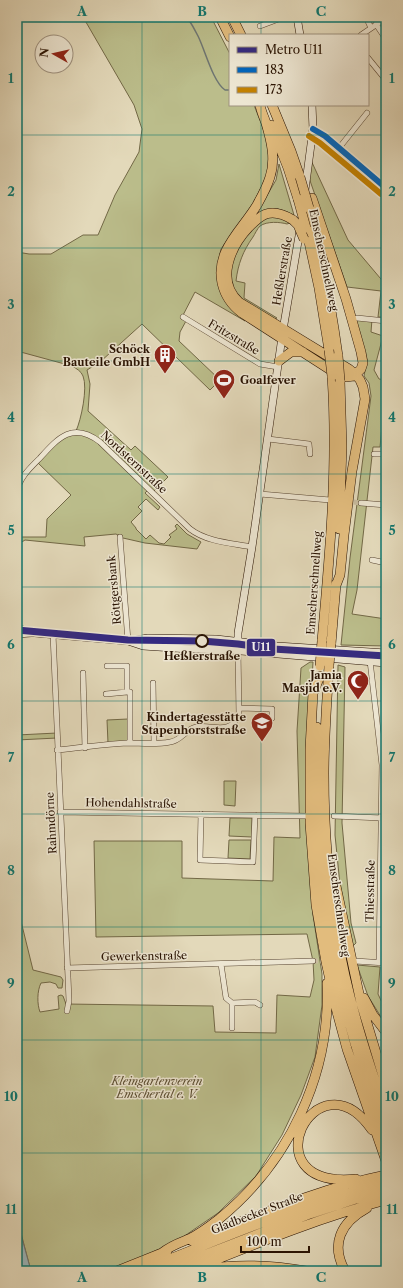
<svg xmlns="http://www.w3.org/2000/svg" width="403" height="1288" font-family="'Libre Caslon Text',serif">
  <rect width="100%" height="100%" fill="#e3d9ba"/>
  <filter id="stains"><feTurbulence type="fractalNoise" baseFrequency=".005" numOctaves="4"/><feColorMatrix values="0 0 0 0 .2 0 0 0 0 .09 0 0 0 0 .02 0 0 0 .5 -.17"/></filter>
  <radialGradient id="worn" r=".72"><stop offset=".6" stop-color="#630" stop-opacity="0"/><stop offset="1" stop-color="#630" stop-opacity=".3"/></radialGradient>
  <!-- green -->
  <path fill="#bbbd8b" stroke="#726846" d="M83 17H211L230 54V105H254L266 136 269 157 267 177 253 203 221 249 218 263 227 303 245 321 195 292 181 319 186 321 180 332 179 341 220 380 210 390 142 324 100 362 87 370 90 384 88 411 131 450 135 446 168 477 153 492 100 441 76 431C81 420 88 388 83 376 81 371 77 369 72 366L17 351V252L29 254H51L83 235H98L115 195 139 152 142 129 134 105Z
    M309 156 348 240 386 285V306L384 317H378L381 291 347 287 307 172Z
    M279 164 294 215C276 207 272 206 255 216L276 180Z
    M264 217H280L290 223 287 224C280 222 267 221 260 226 257 229 255 234 253 237 243 251 238 264 236 281L245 283 244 298 277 318 275 319 238 297 230 281 232 256 244 238Z
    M355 317 372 319 371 332 383 336 374 370 379 379 386 380V426H382L380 447H373L357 590 352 614 386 619V646L341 645 350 558 371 396 369 383 364 376 367 360Z
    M71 433 93 437 148 490 145 493 160 507 158 510 146 499 138 507 142 511 131 522 136 528V529L146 539 150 535 159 543 164 544 171 537 169 535 177 529 175 526 177 524 187 534 201 542 197 549 145 543 123 538 116 534 84 537 85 546 25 540 17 545V537H46L47 519 71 495 37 462 57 441Z
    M310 662H313L309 733 313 915 322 974V1005L315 1057 301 1095 282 1135 256 1176 218 1213 183 1237 149 1254 107 1271H31L17 1218V905L33 970 61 977 63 980 62 988H58L56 984 50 982 41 983C37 991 37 1004 40 1012L59 1009 58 996 61 995 63 996 66 1004 213 1006 215 1032 276 1033 277 995 310 997 314 980 313 961 307 934 96 937 94 841H182V878L273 881 274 837 300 838 297 731 301 668Z
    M338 665 345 667 342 823 351 923 356 943 352 947 340 885 335 835Z
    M128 719 129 741 108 743 107 720Z
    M57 733V738L17 740V735Z
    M224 781H236L235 806 224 805Z
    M230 818H252V837L229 836Z
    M229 840H251L250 859 228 858Z
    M357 965 380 967 378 994 386 1011V1025L368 996Z"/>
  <!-- water -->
  <path fill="#9cb7bc" stroke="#6e7572" d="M17 1220 18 1224 31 1271H17Z"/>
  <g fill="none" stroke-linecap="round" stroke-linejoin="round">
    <!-- stream -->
    <path stroke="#6e7572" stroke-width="1.5" d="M187 17C191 23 195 30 198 36 205 50 213 82 225 90H230"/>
    <!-- street-tunnel -->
    <path stroke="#c7bb9e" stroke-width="5" stroke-dasharray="5 2.5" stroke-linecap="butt" d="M346 501 361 503
      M313 961H326"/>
    <!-- street casing -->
    <g stroke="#574430" stroke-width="6">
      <path id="street" d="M366 17 371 28
        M376 24 386 39
        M260 26 284 17
        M361 35 386 18
        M368 58 386 80
        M313 129 325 136 386 188
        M339 148 367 113
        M183 317 260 364 278 367
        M357 318 386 321
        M268 439 309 444 310 454
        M374 454H386
        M17 491C20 477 30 468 40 458 58 438 73 421 100 442L190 529C207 542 231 543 252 547
        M260 494 330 500
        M361 503 386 505
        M120 537 128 641
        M372 560 386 563
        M53 634 68 977 69 1001 67 1011
        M369 652 382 765 379 963
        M107 666H127V692H130V743
        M83 673 85 748
        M153 683 154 743
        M106 694 127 692
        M240 708 272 709V718
        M57 750C81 748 104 744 127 743 141 743 156 745 170 742 181 741 186 729 196 727 213 724 229 736 239 715L238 651
        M60 812 307 816
        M201 814 200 860 253 862 255 815
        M334 816 382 818
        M355 961 386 963
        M221 964 226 998 232 1003 255 1002 260 1005
        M67 968 313 961
        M232 1003V1028"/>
    </g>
    <!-- secondary casing -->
    <g stroke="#281202" stroke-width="8">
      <path id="secondary" d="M297 17 300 35
        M305 190 313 129 312 105
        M17 628 35 633 128 641 143 646 189 649 229 650 386 663
        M17 634 31 633
        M130 641 148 638 216 639 277 646 386 653
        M238 651V633L252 547 283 330 300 230"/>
    </g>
    <!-- highway casing -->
    <g stroke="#281202" stroke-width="10">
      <path id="highway" d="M220 17 230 37
        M232 17 241 35
        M260 105C261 111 264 117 266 123 271 140 276 159 270 177 267 187 262 196 257 205 242 230 215 251 222 283 225 296 231 305 242 313L329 369 346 377 354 376 361 369 363 363 361 352 346 299 312 198
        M272 105 291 151 300 177
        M271 125 288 168 298 199
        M309 208C322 257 331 305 338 356
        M293 220C285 215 276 211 266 214 260 216 254 222 249 227 231 246 215 280 239 302L349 369 356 375 360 380 363 387 365 399 352 471 344 535 340 575 335 588
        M306 228 319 288 329 350
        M279 361 291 352H303
        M339 529 342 447 340 381
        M322 641C330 553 338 464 332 376
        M331 644 336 584
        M329 665C327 701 324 738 324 774 324 828 328 882 337 935 347 996 366 1055 386 1113
        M320 676 313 693 310 749V823L316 905 326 962 337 1012 347 1049 386 1161
        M317 727C315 771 316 814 319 857 326 953 353 1046 386 1136
        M336 886 361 1003 386 1086
        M364 998 373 1015 386 1032
        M356 1179C246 1190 316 1049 372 1130
        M192 1241C254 1217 321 1188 386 1175
        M162 1253C170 1246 179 1243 189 1239 199 1234 210 1226 219 1219 289 1162 331 1074 327 983
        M202 1270C237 1263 271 1265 306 1271
        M117 1271 167 1251
        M139 1271C220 1240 301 1203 386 1184
        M163 1271 307 1215 356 1199 386 1192
        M188 1271C253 1245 318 1218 386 1200
        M345 1271C330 1244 341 1222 367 1208"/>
    </g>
    <!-- street -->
    <use href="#street" stroke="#ede6d2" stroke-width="5"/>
    <!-- secondary -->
    <use href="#secondary" stroke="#ede6d2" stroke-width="7"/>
    <!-- highway -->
    <use href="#highway" stroke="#e2bc7d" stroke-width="9"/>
    <!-- highway-bridge casing -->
    <g stroke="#281202" stroke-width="10" stroke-linecap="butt">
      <path id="highway-bridge" d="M300 177 309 208
        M298 199 306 228
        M293 220 298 225 304 239
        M329 350 332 376
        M338 356 340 381
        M329 665 331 644
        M320 666 322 641"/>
    </g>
    <!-- highway-bridge -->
    <use href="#highway-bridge" stroke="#e2bc7d" stroke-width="9"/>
    <!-- bus-1 casing -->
    <g stroke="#ede6d2" stroke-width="9">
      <path id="bus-1" d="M313 129 325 136 386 188"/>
    </g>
    <!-- bus-2 casing -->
    <g stroke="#ede6d2" stroke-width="9">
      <path id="bus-2" d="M309 136 320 143 381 194"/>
    </g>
    <!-- bus-1 -->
    <use href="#bus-1" stroke="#0065bd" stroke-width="6"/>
    <!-- bus-2 -->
    <use href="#bus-2" stroke="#c38100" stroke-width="6"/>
    <!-- metro-1 casing -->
    <g stroke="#ede6d2" stroke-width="10">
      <path id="metro-1" d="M17 630 128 640 202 641 238 644 273 649 386 656"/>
    </g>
    <!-- metro-1 -->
    <use href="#metro-1" stroke="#342a82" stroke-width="7"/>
  </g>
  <!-- grid -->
  <path fill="none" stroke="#0f766e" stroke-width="1" stroke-opacity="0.55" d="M142 17V1271M261 17V35M261 105V1271M17 135H386M17 248H386M17 361H386M17 474H386M17 587H386M17 701H386M17 814H386M17 927H386M17 1040H386M17 1153H386"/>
  <!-- icons -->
  <defs>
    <g id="building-pin" transform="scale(1.15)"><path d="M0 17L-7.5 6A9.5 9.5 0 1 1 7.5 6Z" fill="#8f2418" stroke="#ede6d2"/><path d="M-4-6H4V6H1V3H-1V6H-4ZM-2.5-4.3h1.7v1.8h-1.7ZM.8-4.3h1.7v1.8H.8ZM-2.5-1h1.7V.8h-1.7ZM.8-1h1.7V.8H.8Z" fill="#fff"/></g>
    <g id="stadium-pin" transform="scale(1.15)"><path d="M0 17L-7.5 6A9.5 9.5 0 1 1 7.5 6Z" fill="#8f2418" stroke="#ede6d2"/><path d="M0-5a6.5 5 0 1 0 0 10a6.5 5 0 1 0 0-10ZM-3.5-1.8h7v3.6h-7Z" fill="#fff"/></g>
    <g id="mosque-pin" transform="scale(1.15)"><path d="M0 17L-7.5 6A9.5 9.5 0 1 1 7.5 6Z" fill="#8f2418" stroke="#ede6d2"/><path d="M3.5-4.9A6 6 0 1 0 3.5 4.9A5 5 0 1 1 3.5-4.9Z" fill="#fff"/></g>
    <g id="school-pin" transform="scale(1.15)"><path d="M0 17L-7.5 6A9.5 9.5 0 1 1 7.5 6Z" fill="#8f2418" stroke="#ede6d2"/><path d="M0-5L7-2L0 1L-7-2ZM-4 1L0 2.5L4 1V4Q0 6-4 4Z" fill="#fff"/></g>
  </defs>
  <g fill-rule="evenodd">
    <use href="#building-pin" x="165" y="355"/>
    <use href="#stadium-pin" x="224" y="380"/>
    <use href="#mosque-pin" x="358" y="681"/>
    <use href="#school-pin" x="262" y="723"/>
  </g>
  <!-- markers -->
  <circle fill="#ede6d2" stroke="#281202" stroke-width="2" cx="202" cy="641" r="6"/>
  <g text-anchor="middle" stroke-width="3" stroke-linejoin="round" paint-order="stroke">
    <!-- street labels -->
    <g font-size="11" fill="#281202" stroke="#ede6d2">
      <text transform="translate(324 260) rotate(78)" y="4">Emscherschnellweg</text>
      <text transform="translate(282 271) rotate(-80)" y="4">Heßlerstraße</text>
      <text transform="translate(234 337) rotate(31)" y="4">Fritzstraße</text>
      <text transform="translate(134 462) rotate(43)" y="4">Nordsternstraße</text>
      <text transform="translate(314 583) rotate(-86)" y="4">Emscherschnellweg</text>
      <text transform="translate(114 590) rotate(-95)" y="4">Röttgersbank</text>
      <text transform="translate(131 803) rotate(1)" y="4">Hohendahlstraße</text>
      <text transform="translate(51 823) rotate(-93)" y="4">Rahmdörne</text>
      <text transform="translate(370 891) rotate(-89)" y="4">Thiesstraße</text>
      <text transform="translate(339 905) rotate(82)" y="4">Emscherschnellweg</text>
      <text transform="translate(144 956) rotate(-1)" y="4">Gewerkenstraße</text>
      <text transform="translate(257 1213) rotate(-21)" y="4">Gladbecker Straße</text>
    </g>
    <!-- poi labels -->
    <g font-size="11" font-weight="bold" fill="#281202" stroke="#ede6d2" text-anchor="end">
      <text x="150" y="353">Schöck<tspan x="150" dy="13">Bauteile GmbH</tspan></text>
      <text x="240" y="384" text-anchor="start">Goalfever</text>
      <text x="342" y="679">Jamia<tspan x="342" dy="13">Masjid e.V.</tspan></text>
      <text x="246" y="721">Kindertagesstätte<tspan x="246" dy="13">Stapenhorststraße</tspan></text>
    </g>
    <!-- stop labels -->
    <g font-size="11" font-weight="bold" fill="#281202" stroke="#ede6d2">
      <text x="202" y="660">Heßlerstraße</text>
    </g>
    <!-- park labels -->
    <g font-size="11" font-style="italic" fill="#5b4e32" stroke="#ede6d2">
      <text x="157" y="1085">Kleingartenverein<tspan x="157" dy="13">Emschertal e. V.</tspan></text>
    </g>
  </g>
  <rect stroke="#ede6d2" stroke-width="1.5" x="246" y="638" width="30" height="19" rx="4" fill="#342a82"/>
  <g font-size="11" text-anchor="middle" font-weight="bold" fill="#fff">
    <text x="261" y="651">U11</text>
  </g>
  <!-- margin -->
  <rect width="403" height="1288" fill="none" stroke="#e3d9ba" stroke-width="44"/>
  <!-- legend -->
  <rect x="229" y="34" width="140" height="72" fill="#ede6d2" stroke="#9e917f"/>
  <rect x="237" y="47" width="20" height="6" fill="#342a82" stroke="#9e917f"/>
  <text x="265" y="54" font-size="12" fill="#281202">Metro U11</text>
  <rect x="237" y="67" width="20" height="6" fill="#0065bd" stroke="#9e917f"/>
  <text x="265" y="74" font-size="12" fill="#281202">183</text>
  <rect x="237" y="87" width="20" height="6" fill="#c38100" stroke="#9e917f"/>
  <text x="265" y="94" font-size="12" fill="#281202">173</text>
  <!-- north arrow -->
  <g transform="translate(54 54) rotate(278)"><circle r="19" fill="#ede6d2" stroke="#9e917f"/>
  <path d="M0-3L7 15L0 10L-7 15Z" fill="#8f2418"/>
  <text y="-6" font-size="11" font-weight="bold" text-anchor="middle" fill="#281202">N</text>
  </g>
  <!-- scale -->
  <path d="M241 1246v6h68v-6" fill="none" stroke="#281202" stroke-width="2"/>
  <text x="247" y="1246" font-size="12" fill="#281202" stroke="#ede6d2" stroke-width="3" paint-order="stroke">100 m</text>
  <rect x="22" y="22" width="359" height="1244" fill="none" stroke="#0f766e" stroke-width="1.5"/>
  <g font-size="13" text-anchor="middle" font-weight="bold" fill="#0f766e">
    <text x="82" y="16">A</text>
    <text x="202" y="16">B</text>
    <text x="321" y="16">C</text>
    <text x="11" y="83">1</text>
    <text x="392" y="83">1</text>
    <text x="11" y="196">2</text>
    <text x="392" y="196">2</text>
    <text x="11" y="309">3</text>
    <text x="392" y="309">3</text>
    <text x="11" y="422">4</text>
    <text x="392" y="422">4</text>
    <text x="11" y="535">5</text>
    <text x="392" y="535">5</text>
    <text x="11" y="649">6</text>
    <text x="392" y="649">6</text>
    <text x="11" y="762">7</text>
    <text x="392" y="762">7</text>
    <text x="11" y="875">8</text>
    <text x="392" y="875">8</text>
    <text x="11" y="988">9</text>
    <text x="392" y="988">9</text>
    <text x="11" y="1101">10</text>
    <text x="392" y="1101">10</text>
    <text x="11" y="1214">11</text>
    <text x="392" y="1214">11</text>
    <text x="82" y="1282">A</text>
    <text x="202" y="1282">B</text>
    <text x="321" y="1282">C</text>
  </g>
  <rect width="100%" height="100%" filter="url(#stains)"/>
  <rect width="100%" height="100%" fill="url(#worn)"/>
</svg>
